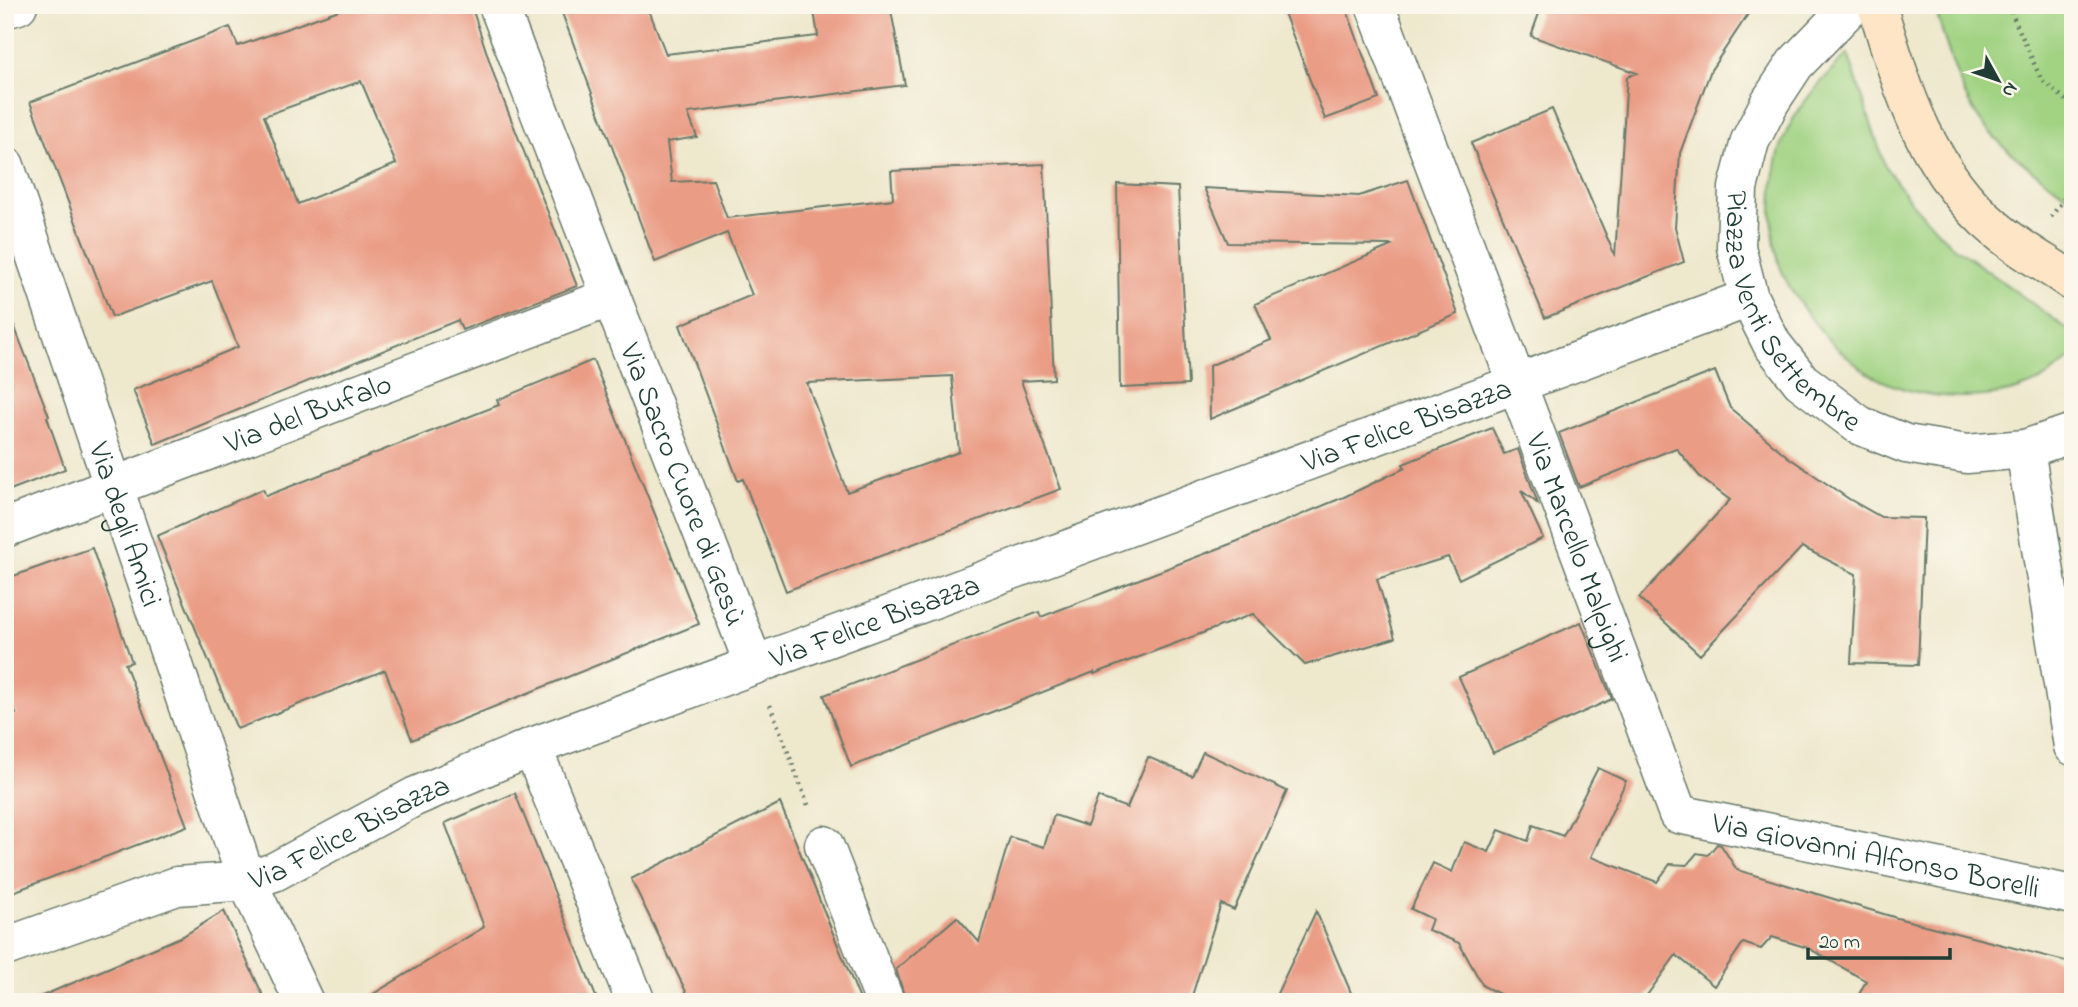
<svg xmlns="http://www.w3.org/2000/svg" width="2078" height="1007" font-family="'Indie Flower',sans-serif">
  <rect width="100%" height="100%" fill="#fbf7ec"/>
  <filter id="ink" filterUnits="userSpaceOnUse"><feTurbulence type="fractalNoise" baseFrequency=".0143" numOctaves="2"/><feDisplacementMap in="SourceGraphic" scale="14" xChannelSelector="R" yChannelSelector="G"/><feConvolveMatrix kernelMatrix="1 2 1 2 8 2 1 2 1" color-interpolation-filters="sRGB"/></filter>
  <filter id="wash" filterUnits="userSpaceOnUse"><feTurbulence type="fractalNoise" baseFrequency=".00686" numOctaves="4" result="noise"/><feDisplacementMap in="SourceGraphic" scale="28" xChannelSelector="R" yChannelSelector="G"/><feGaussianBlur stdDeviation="1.57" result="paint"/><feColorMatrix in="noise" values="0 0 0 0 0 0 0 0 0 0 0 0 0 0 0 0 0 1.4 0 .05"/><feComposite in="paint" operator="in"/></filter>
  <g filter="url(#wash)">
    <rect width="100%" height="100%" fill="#eee8cd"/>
    <!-- green -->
    <path fill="#a1d383" stroke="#60885c" stroke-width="2" d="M1934 5H2073V200C2043 178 2011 157 1986 128 1960 98 1946 43 1934 5Z
      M1848 54 1885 166 1912 203 1949 243 2073 333V356C2063 365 2051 375 2039 381 1993 406 1907 401 1865 371 1842 355 1824 336 1808 315 1798 301 1787 285 1781 269 1768 233 1770 179 1782 143 1795 107 1822 80 1848 54Z"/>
    <g id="blocks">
      <!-- building -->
      <path fill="#ea9c85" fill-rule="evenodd" d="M353 5H471L496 81 577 286 462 330 458 320 155 444 133 390 238 347 212 281 112 317 30 102 230 27 238 46ZM361 81 396 164 298 204 264 116Z
        M559 5H647L666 54 818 36 813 5H890L905 85 688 113 697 137 667 142 672 182 713 180 727 218 893 199 891 171 1044 164 1054 379 1021 381 1061 489 786 591 743 479 738 481 680 325 752 295 727 233 655 262ZM952 376 959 452 847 492 807 383Z
        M1281 5H1345L1379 99 1325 119Z
        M1542 5H1754L1711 70 1680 153 1675 227 1684 262 1545 318 1471 143 1552 109 1615 256 1627 77 1637 73 1531 36Z
        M1408 180 1458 314 1210 419 1209 366 1271 340 1255 304 1393 245 1228 243 1204 188 1359 196Z
        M1117 184 1178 187 1188 385 1120 388Z
        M5 310H8L49 416 47 417 65 469 5 492Z
        M593 360 699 624 412 740 385 670 237 729 157 536 263 489 266 496 499 405 497 400Z
        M1715 371 1730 408 1788 457 1849 499 1881 517 1924 518 1918 665 1851 663 1856 574 1802 547 1700 655 1639 598 1730 500 1701 478 1676 448 1579 487 1559 433Z
        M1492 428 1504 454 1518 449 1538 504 1521 490 1543 538 1459 579 1448 557 1377 579 1395 638 1305 665 1253 614 1094 674V672L851 767 824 695 1039 612 1041 617 1238 541 1344 497 1405 468 1403 464Z
        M92 548 132 662 125 664 187 826 5 895V718L16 714 5 683V579Z
        M1581 622 1612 699 1493 753 1459 677Z
        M1203 752 1287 791 1234 910 1221 904 1190 1002H906L896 969 957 917 979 942 1010 837 1044 847 1054 815 1087 826 1098 797 1127 808 1148 757 1192 776Z
        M1598 768 1626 781 1591 857 1657 882 1670 864 1687 865 1697 853 1708 855 1717 844 1721 845 1737 870 1897 918 2073 963V1002H1855L1866 981 1808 948 1772 937 1761 949 1743 943 1714 986 1676 955 1642 1002H1516L1483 986 1459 943 1428 930 1432 919 1411 909 1433 863 1452 872 1464 842 1489 852 1499 830 1528 841 1533 825 1563 836Z
        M515 793 598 1002H360L484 927 445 823Z
        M780 803 861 1002H691L631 879Z
        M224 911 266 1002H28L183 936Z
        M1316 911 1355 1002H1273Z"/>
    </g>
  </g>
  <g filter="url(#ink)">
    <use href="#blocks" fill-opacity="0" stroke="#67796a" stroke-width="2"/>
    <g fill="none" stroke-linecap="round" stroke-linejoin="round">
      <!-- minor casing -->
      <g stroke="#67796a" stroke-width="41">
        <g id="minor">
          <path id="s1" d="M498 5 754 665"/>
          <path id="s2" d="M1375 5 1678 814 2073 895"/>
          <path id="s3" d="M1852 5 1795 64 1770 102 1750 141 1738 188 1736 247 1749 298 1772 344 1801 381 1859 425 1906 444 1967 454 2025 449 2073 433"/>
          <path id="s4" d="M5 166 247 881 304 1002"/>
          <path d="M2025 449 2073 746"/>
          <path id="s5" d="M5 528 611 297"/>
          <path d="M532 747 636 1002"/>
          <path d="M824 845 885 1002"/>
          <path id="s6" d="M5 947 177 886 247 881 274 872 414 797 532 747 1749 298"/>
        </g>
      </g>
      <!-- tertiary casing -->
      <g stroke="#67796a" stroke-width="41">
        <path id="tertiary" d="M5 9 18 5"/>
      </g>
      <!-- secondary casing -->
      <g stroke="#67796a" stroke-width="41">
        <path id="secondary" d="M1877 5C1903 91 1926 171 1997 230 2020 250 2048 264 2073 282"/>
      </g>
      <!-- path -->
      <path stroke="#67796a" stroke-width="4.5" stroke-dasharray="2 5" stroke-linecap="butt" d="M2008 5 2041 79 2073 106
        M2051 217 2073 186
        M770 705 808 805"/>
      <!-- minor -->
      <use href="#minor" stroke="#fff" stroke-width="38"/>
      <!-- tertiary -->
      <use href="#tertiary" stroke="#fff" stroke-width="38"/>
      <!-- secondary -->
      <use href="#secondary" stroke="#fde5c5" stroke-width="38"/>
    </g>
  </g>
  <g text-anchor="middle" stroke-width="5" stroke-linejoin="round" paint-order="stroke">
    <!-- street labels -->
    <g font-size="30" fill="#1f3d34" stroke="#fbf7ec">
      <text dy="10" stroke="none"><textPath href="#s3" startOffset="362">Piazza Venti Settembre</textPath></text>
      <text dy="10" stroke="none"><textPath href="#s5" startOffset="324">Via del Bufalo</textPath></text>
      <text dy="10" stroke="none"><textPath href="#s6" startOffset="1500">Via Felice Bisazza</textPath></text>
      <text dy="10" stroke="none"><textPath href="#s1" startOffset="514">Via Sacro Cuore di Gesù</textPath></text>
      <text dy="10" stroke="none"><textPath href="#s4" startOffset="378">Via degli Amici</textPath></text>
      <text dy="10" stroke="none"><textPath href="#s2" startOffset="579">Via Marcello Malpighi</textPath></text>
      <text dy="10" stroke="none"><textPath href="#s6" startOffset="933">Via Felice Bisazza</textPath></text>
      <text dy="10" stroke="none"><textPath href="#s6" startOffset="366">Via Felice Bisazza</textPath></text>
      <text dy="10" stroke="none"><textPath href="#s2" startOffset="1066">Via Giovanni Alfonso Borelli</textPath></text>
    </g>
  </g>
  <!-- margin -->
  <rect width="2078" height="1007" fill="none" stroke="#fbf7ec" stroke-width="28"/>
  <!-- north arrow -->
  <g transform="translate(1998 80) rotate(130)" stroke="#fbf7ec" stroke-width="5" paint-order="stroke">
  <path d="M0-5L12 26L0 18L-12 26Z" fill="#1f3d34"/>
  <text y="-10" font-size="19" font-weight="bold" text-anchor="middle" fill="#1f3d34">N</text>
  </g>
  <!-- scale -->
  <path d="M1808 948v10h142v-10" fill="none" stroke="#1f3d34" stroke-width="3.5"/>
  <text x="1819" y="948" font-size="21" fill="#1f3d34" stroke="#fbf7ec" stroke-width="5" paint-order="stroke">20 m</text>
</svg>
